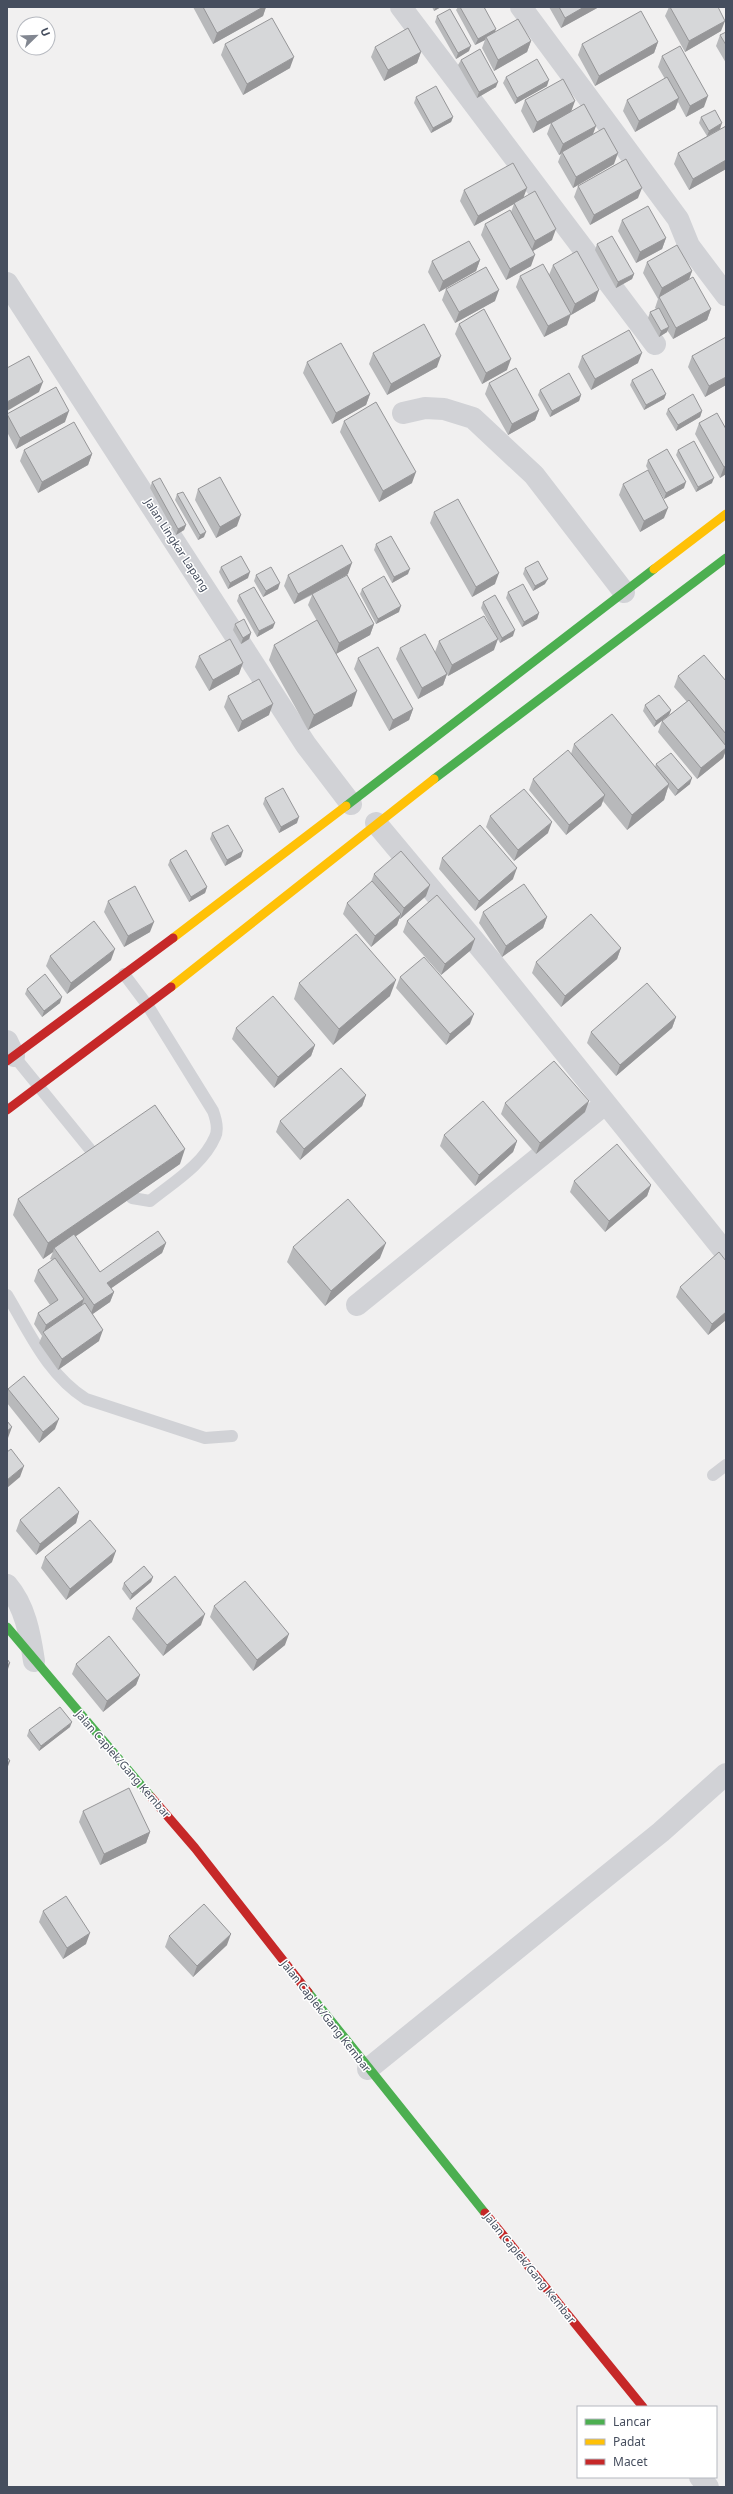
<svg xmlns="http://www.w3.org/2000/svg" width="733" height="2494" font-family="'Noto Sans',sans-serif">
  <rect width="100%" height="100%" fill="#f1f0f0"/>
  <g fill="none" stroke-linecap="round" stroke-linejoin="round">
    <!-- lane -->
    <path stroke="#d1d2d6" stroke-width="12" d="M124 974 148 1006 213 1111C216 1119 219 1129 215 1137 203 1165 172 1183 150 1201L132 1198
      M14 1056 97 1158
      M7 1295C30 1333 47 1374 86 1399L205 1438 232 1436
      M713 1475 726 1465"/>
    <!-- street -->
    <path stroke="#d1d2d6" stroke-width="22" d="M401 7 655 344
      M521 7 678 219 689 246 726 295
      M7 283 306 745 351 804
      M403 413 425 408 444 409 473 418 534 475 624 592
      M376 823 493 963 726 1253
      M7 1041 14 1056
      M357 1305 605 1104
      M7 1585C25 1606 30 1634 34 1661
      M368 2069 661 1832 726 1774
      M700 2477 708 2487"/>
    <!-- fast -->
    <path stroke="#4caf50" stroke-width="9" d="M434 779 726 558
      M346 806 654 569
      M7 1627 151 1797
      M308 1992 485 2213"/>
    <!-- slow -->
    <path stroke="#ffc107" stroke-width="9" d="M654 569 726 514
      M173 938 346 806
      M171 987 434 779"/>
    <!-- jam -->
    <path stroke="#c62828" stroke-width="9" d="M7 1061 173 938
      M7 1110 171 987
      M151 1797 195 1848 308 1992
      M485 2213 643 2407"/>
  </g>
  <!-- wall -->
  <path fill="#b8b9bb" d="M193 7H266L263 16 213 44Z
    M432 7H441L434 11Z
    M458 7H484L495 32 531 41 527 52 494 71 482 48 485 40 475 45 456 10Z
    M549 7H599L561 28Z
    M669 7H718L721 31 685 52 665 16Z
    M437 16 469 51 456 59 435 22Z
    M726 32V63L716 46 720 35Z
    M658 42 654 53 595 86 578 55 582 44Z
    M225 44 290 68 243 95 221 55Z
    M375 47 421 52 417 63 384 81 371 57Z
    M662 56 704 107 686 117 678 102 675 109 635 132 623 111 627 100 665 79 658 67Z
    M461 60 496 87 477 98 458 65Z
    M506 77 547 86 515 104 503 83Z
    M416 97 453 117 451 122 431 133 414 103Z
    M525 100 571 111 593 134 614 164 573 188 558 162 561 154 559 155 547 134 551 123 533 133 521 111Z
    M701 117 721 129 726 126V169L689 190 674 164 678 153 707 136 699 123Z
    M578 186 638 198 590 225 574 197Z
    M464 190 524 198 552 240 533 251 531 266 506 280 481 235 485 224 511 212 514 204 474 226 460 201Z
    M622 220 666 238 662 249 636 263 618 231Z
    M597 244 634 274 632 279 616 288 595 250Z
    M480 260 476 271 439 292 428 272 432 261Z
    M647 262 692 271 689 279 711 309 707 320 673 339 667 330V332L659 337 648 318 650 312 656 309 655 308 658 299 643 273Z
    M553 265 595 301 571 315 549 275Z
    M520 276 567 325 544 337 516 287Z
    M446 289 495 301 455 323 442 300Z
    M459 324 507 370 482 384 455 334Z
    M726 337V385L705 397 688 367 692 356Z
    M373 353 437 367 387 395 369 364Z
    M582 356 638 363 591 390 578 367Z
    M307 362 370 394 366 405 332 424 303 373Z
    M632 380 666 394 664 399 644 410 630 385Z
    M489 383 539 410 535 420 508 435 485 394Z
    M540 390 581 395 579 401 550 417 538 395Z
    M668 409 702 411 700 417 676 431 666 414Z
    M7 415 65 422 16 449 7 432Z
    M344 421 412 483 379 502 340 432Z
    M699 423 726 429V474L720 478 695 434Z
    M24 450 92 454 88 465 38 493 20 461Z
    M678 450 712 483 696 492 676 455Z
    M648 460 684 488 664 499 646 466Z
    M152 482 186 525 184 530 176 535 150 488Z
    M623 484 664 518 640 532 619 495Z
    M198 489 237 526 216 538 195 500Z
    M177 494 204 537 198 540 175 500Z
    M434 512 495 584 472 597 430 523Z
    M376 544 408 574 392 583 374 550Z
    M221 567 248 578 228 589 219 572Z
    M525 568 545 584 533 591 523 574Z
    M348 574 347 575 374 624 370 635 336 654 352 706 308 730 269 660 274 645 317 621 308 605 312 595 294 604 284 586 288 575Z
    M256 575 278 589 263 597 254 581Z
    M362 589 399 612 376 624 360 594Z
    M508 592 539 613 537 619 522 627 506 598Z
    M239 595 273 628 257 637 237 601Z
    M483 602 513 636 500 643 481 608Z
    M235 624 251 633 249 639 241 644 233 630Z
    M439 641 494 650 448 676 447 674 443 685 418 699 396 659 400 648 435 652Z
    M199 656 239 674 209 691 195 667Z
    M358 658 413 709 409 720 389 731 354 669Z
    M678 676 726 681V750L723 758 697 779 658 732 662 721 687 702 674 687Z
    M228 696 269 715 238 732 224 707Z
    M645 705 671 710 669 715 654 727 643 711Z
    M574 744 655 767 656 764 690 784 675 796 668 787 664 800 627 830 603 801 601 806 566 835 529 790 533 779 571 754Z
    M265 798 297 823 279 833 263 804Z
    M490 816 548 833 514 861 486 827Z
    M212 833 241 857 225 866 210 839Z
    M442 858 513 879 475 911 439 869Z
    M170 860 207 887 205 893 189 902 168 865Z
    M374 874 426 896 400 919H399L397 925 371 947 343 914 347 903 371 882Z
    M108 901 150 932 124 947 104 912Z
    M483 912 547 917 543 928 502 957 479 923Z
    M407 921 471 950 441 975 403 932Z
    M621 948 617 959 561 1007 532 973 536 962Z
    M50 956 111 960 67 994 46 966Z
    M400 977 470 1024 446 1045 396 988Z
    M299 983 390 996 333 1045 294 999Z
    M27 989 60 1003 42 1017 25 994Z
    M676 1017 672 1028 616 1076 587 1043 591 1032Z
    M236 1028 315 1045 311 1056 274 1088 232 1039Z
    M366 1095 362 1106 300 1160 276 1132 280 1121Z
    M505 1103 585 1112 536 1154 501 1114Z
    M444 1135 517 1141 513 1152 475 1186 440 1146Z
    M180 1164 75 1236 100 1272 166 1243 162 1253 111 1288 114 1292 110 1302 92 1314 99 1341 58 1370 39 1343 42 1336 34 1324 38 1313 50 1305 34 1281 38 1270 52 1260 50 1259 53 1252 43 1259 13 1215 18 1199Z
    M574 1181 651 1185 647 1196 605 1232 570 1192Z
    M293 1247 380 1258 325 1306 287 1262Z
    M726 1261V1320L708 1335 676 1297 680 1287Z
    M8 1389 55 1429 39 1443 7 1403V1392Z
    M79 1512 76 1523 36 1555 16 1531 20 1520Z
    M45 1557 112 1562 66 1600 41 1568Z
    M153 1577 151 1582 130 1600 122 1589 124 1583Z
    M214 1606 285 1645 253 1671 210 1617Z
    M136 1608 201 1625 163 1656 132 1619Z
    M76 1664 140 1675 136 1685 103 1712 72 1674Z
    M70 1727 39 1751 27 1736 29 1730Z
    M83 1811 150 1832 146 1843 100 1865 79 1822Z
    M43 1911 86 1944 63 1959 39 1922Z
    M169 1936 227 1945 193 1977 165 1947Z"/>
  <!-- shaded-wall -->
  <path fill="#969698" d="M263 7H266L263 16 213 44 217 33Z
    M436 7H441L434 11Z
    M584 7H599L561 28 565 18Z
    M725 21 721 31 685 52 689 41Z
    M496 29 494 35 486 37 485 40 475 45 478 39Z
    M531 41 527 52 494 71 498 60Z
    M658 42 654 53 595 86 599 76Z
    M471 46 469 51 456 59 458 53Z
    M421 52 417 63 384 81 388 70Z
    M294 57 290 68 243 95 247 84Z
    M549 80 547 86 515 104 517 98Z
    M498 82 496 87 477 98 479 92Z
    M708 96 704 107 686 117 690 106Z
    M679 98 675 109 635 132 639 121Z
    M575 101 571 112 533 133 537 122Z
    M453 117 451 122 431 133 433 128Z
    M722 123 720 129 707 136 709 131Z
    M596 126 592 137 562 152 561 154 559 155 563 144Z
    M618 153 614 164 573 188 576 177Z
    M726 160V169L689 190 693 179Z
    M527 188 523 199 474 226 478 216Z
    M642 188 638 198 590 225 594 215Z
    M556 229 552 240 531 252 535 241Z
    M666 238 662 249 636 263 640 252Z
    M535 255 531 266 506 280 510 269Z
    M480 260 476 271 439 292 443 281Z
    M692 271 688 282 659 297 658 299 662 288Z
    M634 274 632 279 616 288 618 282Z
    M499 290 495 301 455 323 459 312Z
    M599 290 595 301 571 315 575 304Z
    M711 309 707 320 673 339 676 328Z
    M571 314 567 325 544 337 548 326Z
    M669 327 667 332 659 337 661 331Z
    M642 353 638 363 591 390 595 379Z
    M441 356 437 367 387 395 391 384Z
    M511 359 507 370 482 384 486 373Z
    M726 377V385L705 397 709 386Z
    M43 382 39 392 7 411V402Z
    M370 394 366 405 332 424 336 413Z
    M666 394 664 399 644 410 646 405Z
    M581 395 579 401 550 417 552 411Z
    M539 410 535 420 508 435 512 424Z
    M69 411 65 422 16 449 20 438Z
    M702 411 700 417 676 431 678 425Z
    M92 454 88 465 38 493 42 482Z
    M726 466V474L720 478 724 467Z
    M416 472 412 483 379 502 383 491Z
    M714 478 712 483 696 492 698 487Z
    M686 482 684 488 664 499 666 493Z
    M668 508 664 518 640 532 644 521Z
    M241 515 237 526 216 538 220 527Z
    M186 525 184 530 176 535 178 529Z
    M206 532 204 537 198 540 200 535Z
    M352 563 348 574 294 604 298 594Z
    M410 569 408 574 392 583 394 577Z
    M250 572 248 578 228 589 230 583Z
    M499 573 495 584 472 597 476 587Z
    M548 579 545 584 533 591 535 586Z
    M280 583 278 589 263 597 266 591Z
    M401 606 399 612 376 624 378 619Z
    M539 613 537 619 522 627 524 622Z
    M275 623 273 628 257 637 259 631Z
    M374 624 370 635 336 654 339 643Z
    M515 630 513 636 500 643 502 638Z
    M251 633 249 639 241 644 243 638Z
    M498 639 494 650 448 676 452 665Z
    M243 663 239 674 209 691 213 680Z
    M447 674 443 685 418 699 422 688Z
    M357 691 352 706 308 730 314 715Z
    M273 704 269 715 238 732 242 721Z
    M413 709 409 720 389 731 393 720Z
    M671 710 669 715 654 727 656 721Z
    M726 748V750L723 758 697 779 701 768Z
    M692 778 690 784 675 796 678 790Z
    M669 784 664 800 627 830 632 815Z
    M605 795 601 806 566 835 569 825Z
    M299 817 297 823 279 833 281 827Z
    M552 822 548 833 514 861 518 850Z
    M243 851 241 857 225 866 227 860Z
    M517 868 513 879 475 911 479 901Z
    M430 885 426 896 400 919 404 908Z
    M207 887 205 893 189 902 191 897Z
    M401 914 397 925 371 947 375 936Z
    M547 917 543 928 502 957 506 946Z
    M154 922 150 932 124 947 128 936Z
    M475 939 471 950 441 975 445 964Z
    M621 948 617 959 561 1007 565 996Z
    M115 949 111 960 67 994 71 983Z
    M396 980 390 996 333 1045 339 1029Z
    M62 997 60 1003 42 1017 44 1011Z
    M474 1014 470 1024 446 1045 450 1034Z
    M676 1017 672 1028 616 1076 620 1065Z
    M315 1045 311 1056 274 1088 278 1077Z
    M366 1095 362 1106 300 1160 304 1149Z
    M589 1101 585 1112 536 1154 540 1143Z
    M517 1141 513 1152 475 1186 479 1175Z
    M185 1149 180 1164 56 1250 54 1248 53 1252 43 1259 48 1243Z
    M651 1185 647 1196 605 1232 609 1221Z
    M166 1243 162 1253 103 1294 107 1283Z
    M386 1243 380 1258 325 1306 331 1291Z
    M114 1292 110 1302 90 1316 94 1305Z
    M84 1299 80 1310 44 1332 46 1325Z
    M726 1312V1320L708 1335 712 1324Z
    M103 1330 99 1341 58 1370 62 1359Z
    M59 1419 55 1429 39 1443 43 1432Z
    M12 1427 8 1438 7 1439V1431Z
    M24 1466 20 1477 7 1488V1480Z
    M79 1512 76 1523 36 1555 40 1544Z
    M116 1551 112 1562 66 1600 70 1589Z
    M153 1577 151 1582 130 1600 132 1594Z
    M205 1614 201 1625 163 1656 167 1645Z
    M289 1634 285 1645 253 1671 257 1660Z
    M10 1663 7 1672V1665Z
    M140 1675 136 1685 103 1712 107 1701Z
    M72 1722 70 1727 39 1751 41 1746Z
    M10 1761 7 1769V1763Z
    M150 1832 146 1843 100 1865 104 1854Z
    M90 1933 86 1944 63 1959 67 1948Z
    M231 1934 227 1945 193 1977 197 1966Z"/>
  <!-- building -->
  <path fill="#d6d7d9" stroke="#969698" d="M203 7H263L217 33Z
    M460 7H484L496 29 478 39Z
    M559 7H584L565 18Z
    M670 7H718L725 21 689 41Z
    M450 9 471 46 458 53 437 16Z
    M641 11 658 42 599 76 582 44Z
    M272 18 294 57 247 84 225 44Z
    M518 19 531 41 498 60 486 37Z
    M408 28 421 52 388 70 375 47Z
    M726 32V45L720 35Z
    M680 46 708 96 690 106 662 56Z
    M480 49 498 82 479 92 461 60Z
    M537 59 549 80 517 98 506 77Z
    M667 77 679 98 639 121 627 100Z
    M563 79 575 101 537 122 525 100Z
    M436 86 453 117 433 128 416 97Z
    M584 104 596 126 563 144 551 123Z
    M715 110 722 123 709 131 701 117Z
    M726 126V160L693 179 678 153Z
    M604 128 618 153 576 177 562 152Z
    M626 159 642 188 594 215 578 186Z
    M513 163 527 188 478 216 464 190Z
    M535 191 556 229 535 241 514 203Z
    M648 206 666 238 640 252 622 220Z
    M510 210 535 255 510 269 485 224Z
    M612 236 634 274 618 282 597 244Z
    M469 241 480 260 443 281 432 261Z
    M677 245 692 271 662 288 647 262Z
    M577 251 599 290 575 304 553 265Z
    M543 264 571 314 548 326 520 276Z
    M486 267 499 290 459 312 446 289Z
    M693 277 711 309 676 328 659 297Z
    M659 308 669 327 661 331 650 312Z
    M484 309 511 359 486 373 459 324Z
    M424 324 441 356 391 384 373 353Z
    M629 330 642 353 595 379 582 356Z
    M726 337V377L709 386 692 356Z
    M341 343 370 394 336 413 307 362Z
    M29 356 43 382 7 402V368Z
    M516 368 539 410 512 424 489 383Z
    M652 369 666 394 646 405 632 380Z
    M569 373 581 395 552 411 540 390Z
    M56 387 69 411 20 438 7 414Z
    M693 394 702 411 678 425 668 409Z
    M376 402 416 472 383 491 344 421Z
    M717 413 726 429V466L724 467 699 423Z
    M74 422 92 454 42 482 24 450Z
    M694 441 714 478 698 487 678 450Z
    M667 449 686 482 666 493 648 460Z
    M648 470 668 508 644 521 623 484Z
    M220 477 241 515 220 527 198 489Z
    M160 478 186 525 178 529 152 482Z
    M183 492 206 532 200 535 177 494Z
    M458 499 499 573 476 587 434 512Z
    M391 536 410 569 394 577 376 544Z
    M342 545 352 563 298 594 288 575Z
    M241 556 250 572 230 583 221 567Z
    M538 561 548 579 535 586 525 568Z
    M271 567 280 583 266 591 256 575Z
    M347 575 374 624 339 643 312 594Z
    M384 576 401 606 378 619 362 589Z
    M523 584 539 613 524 622 508 592Z
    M254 587 275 623 259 631 239 595Z
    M495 595 515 630 502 638 483 602Z
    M484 616 498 639 452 665 439 641Z
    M244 619 251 633 243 638 235 624Z
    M317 620 357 691 314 715 274 645Z
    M425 634 447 674 422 688 400 648Z
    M230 639 243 663 213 680 199 656Z
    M378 647 413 709 393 720 358 658Z
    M704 655 726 681V734L678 676Z
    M259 679 273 704 242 721 228 696Z
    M659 695 671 710 656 721 645 705Z
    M689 700 726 746V748L701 768 662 721Z
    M612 714 669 784 632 815 574 744Z
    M568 750 605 795 569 825 533 779Z
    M671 753 692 778 678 790 656 764Z
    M283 788 299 817 281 827 265 798Z
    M524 789 552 822 518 850 490 816Z
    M228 825 243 851 227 860 212 833Z
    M480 825 517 868 479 901 442 858Z
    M186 850 207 887 191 897 170 860Z
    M401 851 430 885 404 908 374 874Z
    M372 881 401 914 375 936 347 903Z
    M524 884 547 917 506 946 483 912Z
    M135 886 154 922 128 936 108 901Z
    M437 895 475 939 445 964 407 921Z
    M591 914 621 948 565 996 536 962Z
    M94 921 115 949 71 983 50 956Z
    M356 934 396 980 339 1029 299 983Z
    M424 957 474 1014 450 1034 400 977Z
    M45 974 62 997 44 1011 27 989Z
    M647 983 676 1017 620 1065 591 1032Z
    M273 996 315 1045 278 1077 236 1028Z
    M554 1061 589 1101 540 1143 505 1103Z
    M341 1068 366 1095 304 1149 280 1121Z
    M483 1101 517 1141 479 1175 444 1135Z
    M155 1105 185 1149 48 1243 18 1199Z
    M617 1144 651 1185 609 1221 574 1181Z
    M348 1199 386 1243 331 1291 293 1247Z
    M158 1231 166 1243 107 1283 114 1292 94 1305 54 1248 74 1234 100 1272Z
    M719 1252 726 1261V1312L712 1324 680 1287Z
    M55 1258 84 1299 46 1325 38 1313 58 1300 38 1270Z
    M85 1303 103 1330 62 1359 43 1332Z
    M24 1376 59 1419 43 1432 8 1389Z
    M7 1421 12 1427 7 1431Z
    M11 1449 24 1466 7 1480V1452Z
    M59 1487 79 1512 40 1544 20 1520Z
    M90 1520 116 1551 70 1589 45 1557Z
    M144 1566 153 1577 132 1594 124 1583Z
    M175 1576 205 1614 167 1645 136 1608Z
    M245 1581 289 1634 257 1660 214 1606Z
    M109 1636 140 1675 107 1701 76 1664Z
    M7 1659 10 1663 7 1665Z
    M60 1707 72 1722 41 1746 29 1730Z
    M7 1757 10 1761 7 1763Z
    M129 1788 150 1832 104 1854 83 1811Z
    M66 1896 90 1933 67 1948 43 1911Z
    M204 1904 231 1934 197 1966 169 1936Z"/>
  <g text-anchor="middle" stroke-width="3" stroke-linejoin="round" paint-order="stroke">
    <!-- street labels -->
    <g font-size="11" fill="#464e5e" stroke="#fff">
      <text transform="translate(177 545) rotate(57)" y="4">Jalan Lingkar Lapang</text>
      <text transform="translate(123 1764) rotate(49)" y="4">Jalan Caplek/Gang Kembar</text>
      <text transform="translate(326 2016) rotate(52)" y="4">Jalan Caplek/Gang Kembar</text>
      <text transform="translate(530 2268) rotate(51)" y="4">Jalan Caplek/Gang Kembar</text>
    </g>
  </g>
  <!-- border -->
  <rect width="733" height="2494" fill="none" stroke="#464e5e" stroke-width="16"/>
  <!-- legend -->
  <rect x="577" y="2406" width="140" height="72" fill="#ffffff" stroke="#b5b8bf"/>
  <rect x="585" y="2419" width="20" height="6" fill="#4caf50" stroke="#b5b8bf"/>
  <text x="613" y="2426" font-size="12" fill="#464e5e">Lancar</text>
  <rect x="585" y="2439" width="20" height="6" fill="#ffc107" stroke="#b5b8bf"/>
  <text x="613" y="2446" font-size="12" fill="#464e5e">Padat</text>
  <rect x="585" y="2459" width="20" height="6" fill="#c62828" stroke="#b5b8bf"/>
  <text x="613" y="2466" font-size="12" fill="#464e5e">Macet</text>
  <!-- north arrow -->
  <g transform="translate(36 36) rotate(67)"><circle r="19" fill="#ffffff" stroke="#b5b8bf"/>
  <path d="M0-3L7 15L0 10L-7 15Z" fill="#828791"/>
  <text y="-6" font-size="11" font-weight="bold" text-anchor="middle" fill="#464e5e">U</text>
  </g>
</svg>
